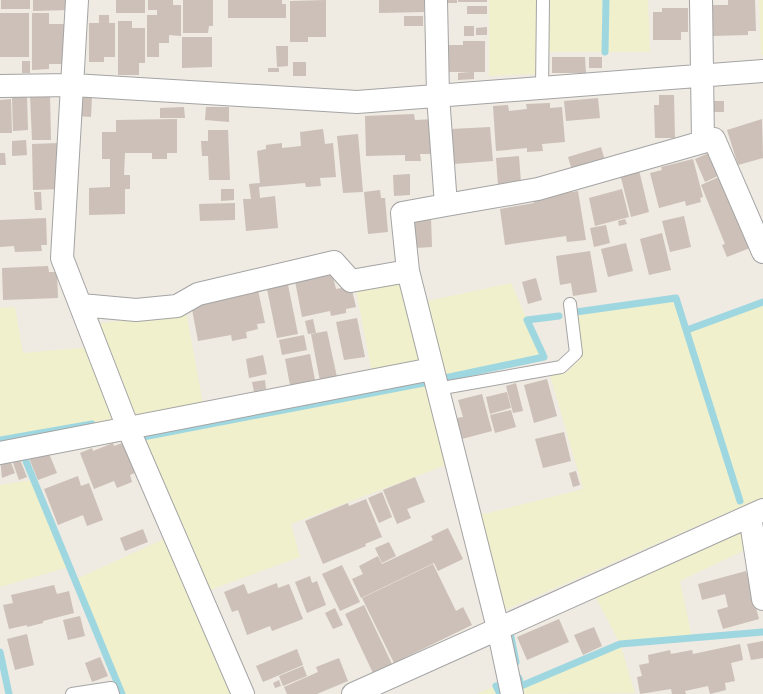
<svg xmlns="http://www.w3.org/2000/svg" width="763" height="694" font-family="Cabin,sans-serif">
  <rect width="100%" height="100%" fill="#efeae2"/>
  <!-- farmland -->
  <path fill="#f0f0cc" d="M489 0H537L536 74 489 76Z
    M547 0H648L650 52H547Z
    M759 0H763V54L761 55Z
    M401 277 422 360 372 373 355 286Z
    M511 283 544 357 440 379 423 302Z
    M676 298 687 330 763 302V501L747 504 503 611 480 515 583 489 550 375 568 371 581 358 576 312Z
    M15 307 23 353 90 347 116 420 0 440V308Z
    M186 311 203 404 139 416 130 411 97 324Z
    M424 383 446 465 291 524 300 557 207 591 143 437Z
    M33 480 69 567 0 587V485Z
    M734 531 743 532 749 548 680 581 692 638 620 644 635 693 522 694 521 686 620 644 594 594Z
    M166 538 233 694H122L74 580Z
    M496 686 500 694H476Z"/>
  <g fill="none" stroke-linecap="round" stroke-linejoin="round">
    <!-- stream -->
    <path stroke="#9fd7e1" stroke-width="7" d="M605 52 606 0
      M576 312 676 298 740 501
      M687 330 763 302
      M440 379 544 357 527 320 559 316
      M143 437 424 383
      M0 440 92 424
      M23 454 122 694
      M511 637 516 662
      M0 652 9 694
      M519 678 521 686 620 644 763 632
      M496 686 500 694"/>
  </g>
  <!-- building -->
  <path fill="#ccc0b8" d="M1 0H30V9H1Z
    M33 0H69V10L33 11Z
    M116 0H145V13H116Z
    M148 0H173V5H181V36L169 35V43H159V57H147V15H157V10H148Z
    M183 0H213V26H209L208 33H183Z
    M228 0H282V4H286V18H228Z
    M326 0V37H308V42H290V1Z
    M379 0H424V12L379 13Z
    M444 0H457V3H444Z
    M458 0H487V2H458Z
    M728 0H755L756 31H748V35L712 36V5H728Z
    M467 6H487V14H467Z
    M662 8H688V32H681V40H653V12H662Z
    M0 13H29V57H0Z
    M32 13H49V24H66L67 64H49V69L32 70Z
    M99 15H109V23H115V57H104V62H89V23H99Z
    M404 16H423V26H404Z
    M118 21H132V28H145V63H139V75H118Z
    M464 26H474V36H464Z
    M487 27V35H476V28Z
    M182 37H212V67L182 68Z
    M463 41H485V72H474V79L458 80V73L470 72H445V45H463Z
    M276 46H288V66L277 67Z
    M552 57H585L586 73H552Z
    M589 57H602V68H589Z
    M22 61H30V73H22Z
    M293 62H306V76H293Z
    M268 68H279V72H268Z
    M50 94 51 140H32L30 95Z
    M659 95H674L675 138H655L654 105H659Z
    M27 96 28 130 13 131 12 97Z
    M78 96 92 97 91 117 77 116Z
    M598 98 600 118 566 121 564 101Z
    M11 99 12 133H0V100Z
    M712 101H724V112H712Z
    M550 103V108L562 107 565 142 542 144 543 151 527 152V148L496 151 493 106 508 105 509 111 527 109 526 104Z
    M184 107 185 118H160V108Z
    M206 107H229V122L205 120Z
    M414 114 415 120 436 119 437 154H420L421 161H405V155L366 156 365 116Z
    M177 119V153H167V159H152V153H125L124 175H130V189H125V214L89 215V188L110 187V159H102V132H116V120Z
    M762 119 763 158 738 165 727 130Z
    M490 127 493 161 454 164 451 129Z
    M323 129 325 144 333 143 336 177 320 178 321 186 306 187 305 183 259 187 260 198 275 196 278 228 246 231 243 199H251L249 184 260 183 257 151 266 149V145L282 143V148L301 146 300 132Z
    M208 130H228L230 180H209L208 156H202L201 141H208Z
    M358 134 363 192 343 193 337 136Z
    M26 140 27 155 12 156V141Z
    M60 143 62 189 33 190 32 144Z
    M601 147 606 164 573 174 568 157Z
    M711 152 720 175 705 182 695 159Z
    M0 153H5L6 165H0Z
    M519 156 521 183 498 185 496 158Z
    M693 159 703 197 700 198 701 202 686 206 685 201 659 208 650 173 662 170 661 167Z
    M639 170 649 212 631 217 620 174Z
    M410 174V195L394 196 393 175Z
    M721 176 750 248 727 257 722 245 725 244 701 185Z
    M221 189H234V200L221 201Z
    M622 189 629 217 595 226 589 198Z
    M380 190 381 198H385L388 232 368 234 364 192Z
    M578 191 586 240 567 242 566 236 505 245 500 209 534 203 533 198Z
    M34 192H41L42 210H35Z
    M235 203V220L200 221 199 204Z
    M684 216 691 247 670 252 662 221Z
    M431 217 432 247 415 248 414 218Z
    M46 218 47 245H41L42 251 15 252 14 246 0 247V220Z
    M625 219 627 224 619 226 618 221Z
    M606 225 610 243 594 247 590 228Z
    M662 233 671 270 649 275 640 239Z
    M626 243 633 271 608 277 601 249Z
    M590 251 597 292 573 296 571 283 560 285 556 256Z
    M48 266 49 272H57L58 298 3 300 2 268Z
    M332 273 336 289 351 286 356 307 346 309V313L331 316 330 311 302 317 295 281Z
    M536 278 542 300 528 304 522 282Z
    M288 285 298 334 277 338 267 289Z
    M258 290 265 323 257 324 258 329 246 332 247 338 232 341 231 335 198 341 191 304Z
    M357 318 365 357 344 360 336 322Z
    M313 319 316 333 308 334 305 321Z
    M327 331 337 377 320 381 311 334Z
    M304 335 307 350 282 355 279 340Z
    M310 354 315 380 290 385 285 359Z
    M263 355 267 374 249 378 246 359Z
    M547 379 557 416 534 423 524 385Z
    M265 380 266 389 254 392 252 382Z
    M516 383 523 411 513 413 506 386Z
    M507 392 511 408 490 414 486 397Z
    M482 394 492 431 462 439 457 418 463 417 458 400Z
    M511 410 516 427 495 433 490 415Z
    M564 432 571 461 543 468 535 439Z
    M125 442 137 472 130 475 132 482 117 488 114 481 94 489 80 453 92 448 93 451 113 443 114 446Z
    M48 451 57 473 38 480 29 458Z
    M8 455 15 473 2 478 0 458Z
    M19 457 27 477 19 480 12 460Z
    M576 471 580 485 573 487 569 473Z
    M78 476 81 486 89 483 103 520 87 526 83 515 58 525 44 489Z
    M415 477 425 502 407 509 411 518 397 524 383 490Z
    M382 492 392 517 379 523 368 498Z
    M366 499 382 537 365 544 366 546 323 564 305 521 348 503 349 506Z
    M448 528 463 559 438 571 434 563 361 598 352 579 363 574 359 566 378 556 382 564 433 540 431 536Z
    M143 529 148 542 125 551 120 538Z
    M389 542 396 556 382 563 375 548Z
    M433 564 456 611 463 607 472 625 394 663 362 598Z
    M342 565 360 602 340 611 322 574Z
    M746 571 759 619 723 629 717 610 728 607 725 594 702 600 698 584Z
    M310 576 312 583 317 581 326 605 307 613 295 582Z
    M277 583 278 588 289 584 303 619 272 631 270 626 247 635 238 610 232 612 224 592 244 584 248 594Z
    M54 585 57 594 69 591 74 613 43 621V623L27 627V625L9 629 3 605 13 603 11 595Z
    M364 605 392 664 373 673 345 614Z
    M335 608 343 625 333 629 325 613Z
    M80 616 85 636 68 640 63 620Z
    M559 619 569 642 527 660 517 637Z
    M594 627 602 646 583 655 574 635Z
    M27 634 34 665 15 670 7 639Z
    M763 641V658L751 660 747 644Z
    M740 644 743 660 731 663 735 681 725 683 726 690 710 694 708 686 685 691 686 694H672L671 689 640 694 637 677 642 676 639 665 649 663 648 655 670 650 671 654 692 650 693 654Z
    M297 649 303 665 263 682 256 666Z
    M100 657 108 676 92 682 85 663Z
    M339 658 348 681 317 694H287L284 687 318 672 316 667Z
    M303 666 307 676 283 686 279 676Z
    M279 680 281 686 275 688 273 683Z"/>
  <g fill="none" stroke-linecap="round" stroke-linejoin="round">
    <!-- service casing -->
    <g stroke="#a4a4a4" stroke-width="14">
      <path id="service" d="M542 89 543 0
        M437 389 561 367 576 353 570 304
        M72 694 111 688 113 694"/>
    </g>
    <!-- minor casing -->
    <g stroke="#a4a4a4" stroke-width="24">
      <path id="minor" d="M77 0 62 258 128 428 243 694
        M436 0 438 96 446 205 402 213 408 271 498 628 512 694
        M701 0 703 142 714 139 763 252
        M0 86 73 85 357 102 763 71
        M446 205 538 189 703 142
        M81 305 136 310 177 306 198 294 334 262 351 281 408 271
        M0 453 432 369
        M750 516 763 599
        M353 694 763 510"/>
    </g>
    <!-- service -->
    <use href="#service" stroke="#fff" stroke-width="12"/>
    <!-- minor -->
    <use href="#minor" stroke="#fff" stroke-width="22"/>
  </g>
</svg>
